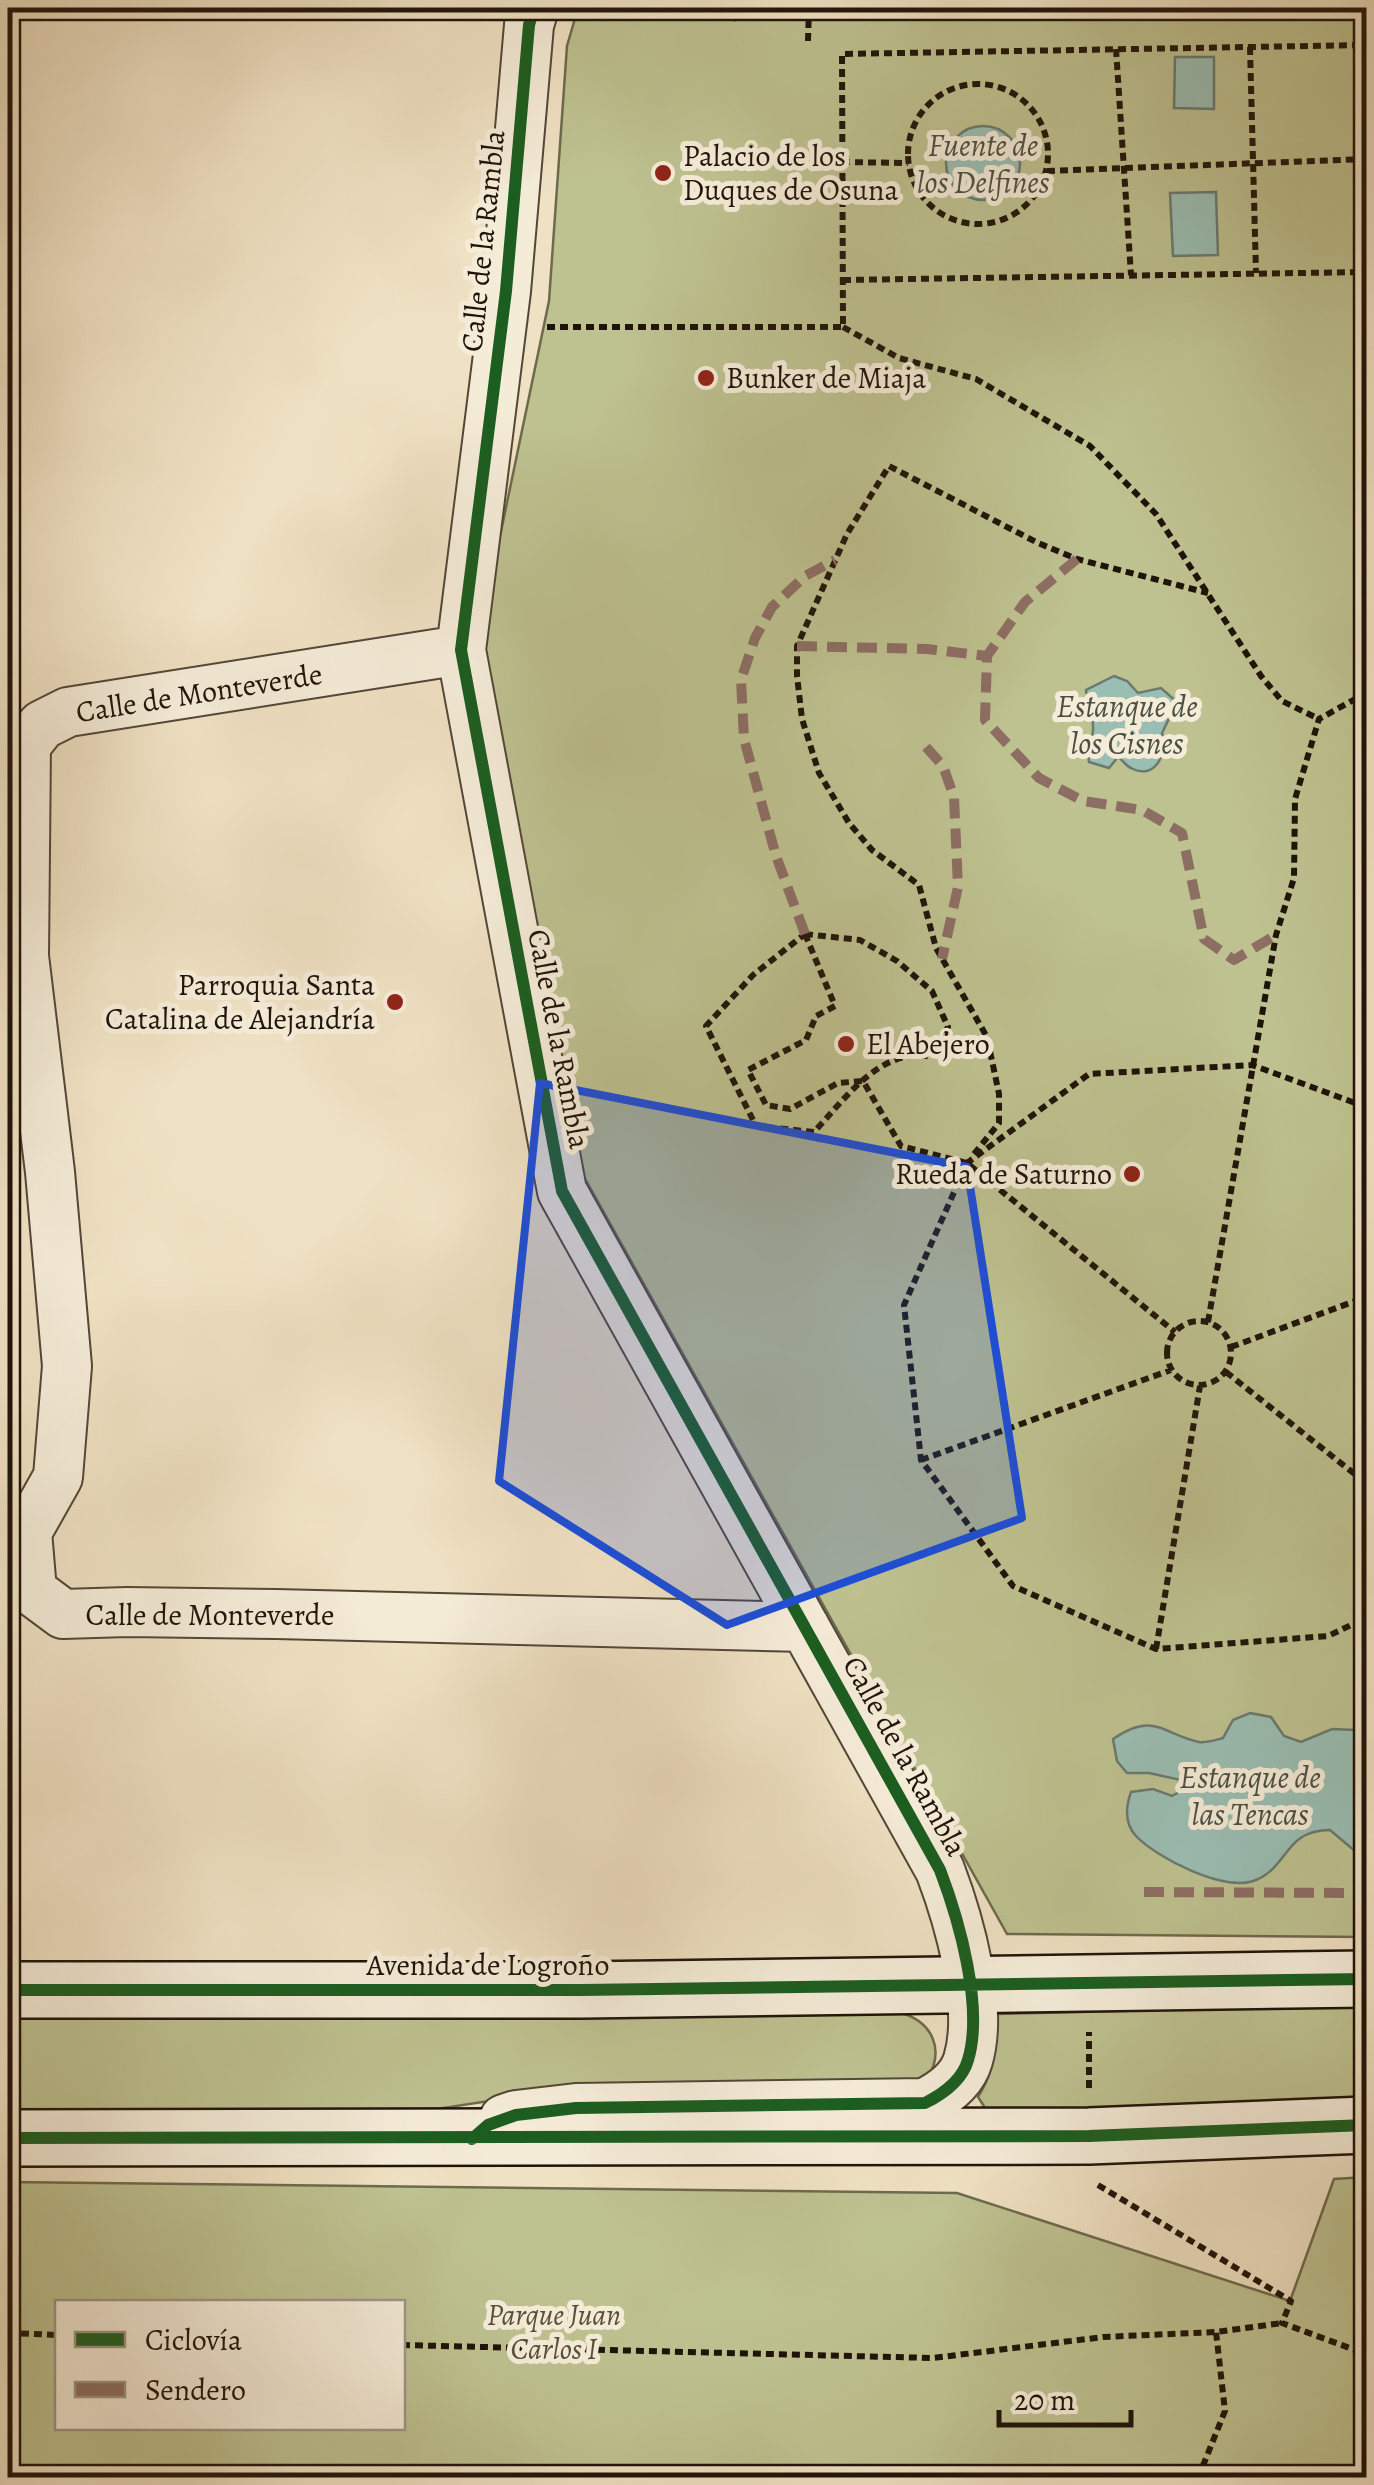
<svg xmlns="http://www.w3.org/2000/svg" width="1374" height="2485" font-family="Alegreya,serif">
  <rect width="100%" height="100%" fill="#efe1c3"/>
  <filter id="stains"><feTurbulence type="fractalNoise" baseFrequency=".002" numOctaves="4"/><feColorMatrix values="0 0 0 0 .2 0 0 0 0 .09 0 0 0 0 .02 0 0 0 .5 -.17"/></filter>
  <radialGradient id="worn" r=".72"><stop offset=".6" stop-color="#630" stop-opacity="0"/><stop offset="1" stop-color="#630" stop-opacity=".3"/></radialGradient>
  <!-- green -->
  <path fill="#bec190" stroke="#6e6a4d" stroke-width="2.5" fill-rule="evenodd" d="M578 8H1366V1937L1007 1934 569 1150 474 661 549 301 567 46Z
    M1366 2005V2100L987 2111 978 2097C995 2071 996 2045 996 2014Z
    M8 2010 898 2012C933 2021 946 2050 926 2081L554 2091 411 2113 8 2112Z
    M1366 2177V2477H8V2182L957 2193 1290 2301 1334 2179ZM58 2302H402V2428H58Z"/>
  <!-- water -->
  <path fill="#9abeb3" stroke="#697a6f" stroke-width="2.5" d="M1175 57H1214V109L1174 108Z
    M946 163a37 37 0 1 1 74 0a37 37 0 1 1-74 0Z
    M1216 192 1218 255 1173 256 1170 193Z
    M1114 676 1127 681 1138 693 1161 688 1177 702 1162 733C1168 752 1156 781 1131 768 1126 766 1123 760 1118 757L1109 768 1089 762C1087 748 1094 739 1093 726 1093 715 1087 702 1086 690Z
    M1250 1713 1271 1717 1284 1736 1301 1742 1332 1729 1355 1730 1366 1742C1367 1757 1359 1767 1359 1782L1366 1784V1855L1356 1852 1330 1830C1285 1830 1289 1866 1256 1880 1225 1893 1157 1858 1136 1836 1124 1823 1126 1806 1131 1792L1153 1789 1172 1796 1186 1788 1181 1780 1149 1773H1127L1117 1761 1113 1739C1154 1711 1162 1734 1199 1742 1207 1743 1216 1740 1223 1738L1233 1720Z"/>
  <g fill="none" stroke-linecap="round" stroke-linejoin="round">
    <!-- minor casing -->
    <g stroke="#534738" stroke-width="52">
      <path id="minor" d="M461 650 68 712 42 725 26 745 24 956 50 1172 67 1366 58 1477 27 1532 32 1591 63 1614 127 1612 276 1614 805 1627
        M504 2119 516 2115 576 2108 925 2103C943 2094 962 2081 968 2060 984 2007 959 1920 940 1870L562 1191 461 650 506 291 529 25 534 8"/>
    </g>
    <!-- secondary casing -->
    <g stroke="#1f140a" stroke-width="60">
      <path id="secondary" d="M8 1990H582L1366 1979
        M8 2138 1089 2136 1366 2125"/>
    </g>
    <!-- path -->
    <path stroke="#1f140a" stroke-width="6" stroke-dasharray="8 5" stroke-linecap="butt" d="M728 8 737 20
      M808 41 809 8
      M1250 47 1256 273
      M1116 49 1131 275
      M908 154a70 70 0 1 1 140 0a70 70 0 1 1-140 0Z
      M842 162 908 163
      M1047 171 1366 159
      M843 280 1366 272
      M547 327H843L842 54 1366 45
      M843 327 899 358 976 379 1090 446 1156 514 1261 676 1282 701 1319 719
      M805 934 835 1006 816 1016 806 1040 748 1070 766 1105 790 1109 838 1083 863 1081 901 1146 967 1163 1175 1332
      M805 934 860 940 897 961 932 991 948 1027 931 1057C881 1046 844 1100 814 1132L756 1126 706 1026 753 975Z
      M1366 1107 1252 1065 1089 1074 967 1163 904 1305 921 1460 1013 1586 1156 1649 1328 1636 1366 1618
      M974 1154 999 1123V1094L987 1037 936 948 919 885 872 850 849 823 819 773 802 719 797 676V646L847 534 889 466 1038 543 1077 559 1208 593
      M1167 1353a32 32 0 1 1 64 0a32 32 0 1 1-64 0Z
      M1208 1322 1276 935 1294 878 1295 799 1319 719 1366 693
      M1231 1347 1366 1297
      M1226 1372 1366 1483
      M921 1460 1171 1370
      M1156 1649 1200 1386
      M1089 2088V2032
      M1098 2185 1291 2301 1282 2323 1366 2354
      M8 2333 58 2335
      M402 2345 933 2358 1103 2337 1216 2332 1282 2323
      M1198 2478 1225 2411 1216 2332"/>
    <!-- minor -->
    <use href="#minor" stroke="#f5ecd8" stroke-width="48"/>
    <!-- secondary -->
    <use href="#secondary" stroke="#f5ecd8" stroke-width="55"/>
    <!-- quiet -->
    <path stroke="#8d6e63" stroke-width="10" stroke-dasharray="20 10" stroke-linecap="butt" d="M1077 559 1025 602 987 656 985 720 1039 778 1083 801 1142 810 1182 833 1204 939 1234 960 1276 935
      M797 646 927 649 987 656
      M926 747 943 766 954 797 958 887 942 959
      M805 934 776 856 744 739 741 680 755 638 772 607 805 576 835 560
      M1144 1892 1366 1893"/>
    <!-- cycleway casing -->
    <g stroke="#f5ecd8" stroke-width="19">
      <path id="cycleway" d="M8 1990H582L1366 1979
        M8 2138 1089 2136 1366 2125
        M472 2139 488 2125 516 2115 576 2108 925 2103C943 2094 962 2081 968 2060 984 2007 959 1920 940 1870L562 1191 461 650 506 291 529 25 534 8"/>
    </g>
    <!-- cycleway -->
    <use href="#cycleway" stroke="#1b5e20" stroke-width="12"/>
  </g>
  <!-- marked area -->
  <path fill="#1d4ed8" fill-opacity="0.2" stroke="#1d4ed8" stroke-width="8" stroke-linejoin="round" d="M540 1083 967 1167 1022 1518 727 1625 499 1481Z"/>
  <!-- markers -->
  <g fill="#8f2418" stroke="#f5ecd8" stroke-width="4">
    <circle cx="663" cy="173" r="10"/>
    <circle cx="706" cy="378" r="10"/>
    <circle cx="395" cy="1002" r="10"/>
    <circle cx="846" cy="1044" r="10"/>
    <circle cx="1132" cy="1174" r="10"/>
  </g>
  <g text-anchor="middle" stroke-width="10" stroke-linejoin="round" paint-order="stroke">
    <!-- poi labels -->
    <g font-size="30" fill="#1f140a" stroke="#f5ecd8" text-anchor="start">
      <text x="683" y="166">Palacio de los<tspan x="683" dy="34">Duques de Osuna</tspan></text>
      <text x="726" y="388">Bunker de Miaja</text>
      <text x="375" y="995" text-anchor="end">Parroquia Santa<tspan x="375" dy="34">Catalina de Alejandría</tspan></text>
      <text x="866" y="1054">El Abejero</text>
      <text x="1112" y="1184" text-anchor="end">Rueda de Saturno</text>
    </g>
    <!-- street labels -->
    <g font-size="30" fill="#1f140a" stroke="#f5ecd8">
      <text transform="translate(483 241) rotate(-84)" y="10">Calle de la Rambla</text>
      <text transform="translate(199 693) rotate(-9)" y="10">Calle de Monteverde</text>
      <text transform="translate(559 1039) rotate(79)" y="10">Calle de la Rambla</text>
      <text x="210" y="1625">Calle de Monteverde</text>
      <text transform="translate(905 1756) rotate(61)" y="10">Calle de la Rambla</text>
      <text x="488" y="1975">Avenida de Logroño</text>
    </g>
    <!-- park labels -->
    <g font-size="30" font-style="italic" fill="#575139" stroke="#f5ecd8">
      <text x="554" y="2325">Parque Juan<tspan x="554" dy="34">Carlos I</tspan></text>
    </g>
    <!-- water labels -->
    <g font-size="32" font-style="italic" fill="#4a5045" stroke="#f5ecd8">
      <text x="983" y="156">Fuente de<tspan x="983" dy="37">los Delfines</tspan></text>
      <text x="1127" y="717">Estanque de<tspan x="1127" dy="37">los Cisnes</tspan></text>
      <text x="1250" y="1788">Estanque de<tspan x="1250" dy="37">las Tencas</tspan></text>
    </g>
  </g>
  <!-- margin -->
  <rect width="1374" height="2485" fill="none" stroke="#efe1c3" stroke-width="40"/>
  <rect x="10" y="10" width="1354" height="2465" fill="none" stroke="#1f140a" stroke-width="5"/>
  <rect x="20" y="20" width="1334" height="2445" fill="none" stroke="#1f140a" stroke-width="2.5"/>
  <!-- legend -->
  <rect x="55" y="2300" width="350" height="130" fill="#f5ecd8" stroke="#9f9686" stroke-width="2.5"/>
  <rect x="75" y="2332" width="50" height="15" fill="#1b5e20" stroke="#9f9686" stroke-width="2.5"/>
  <text x="145" y="2350" font-size="30" fill="#1f140a">Ciclovía</text>
  <rect x="75" y="2382" width="50" height="15" fill="#8d6e63" stroke="#9f9686" stroke-width="2.5"/>
  <text x="145" y="2400" font-size="30" fill="#1f140a">Sendero</text>
  <!-- scale -->
  <path d="M999 2410v15h132v-15" fill="none" stroke="#1f140a" stroke-width="5"/>
  <text x="1014" y="2410" font-size="30" fill="#1f140a" stroke="#f5ecd8" stroke-width="8" paint-order="stroke">20 m</text>
  <rect width="100%" height="100%" filter="url(#stains)"/>
  <rect width="100%" height="100%" fill="url(#worn)"/>
</svg>
